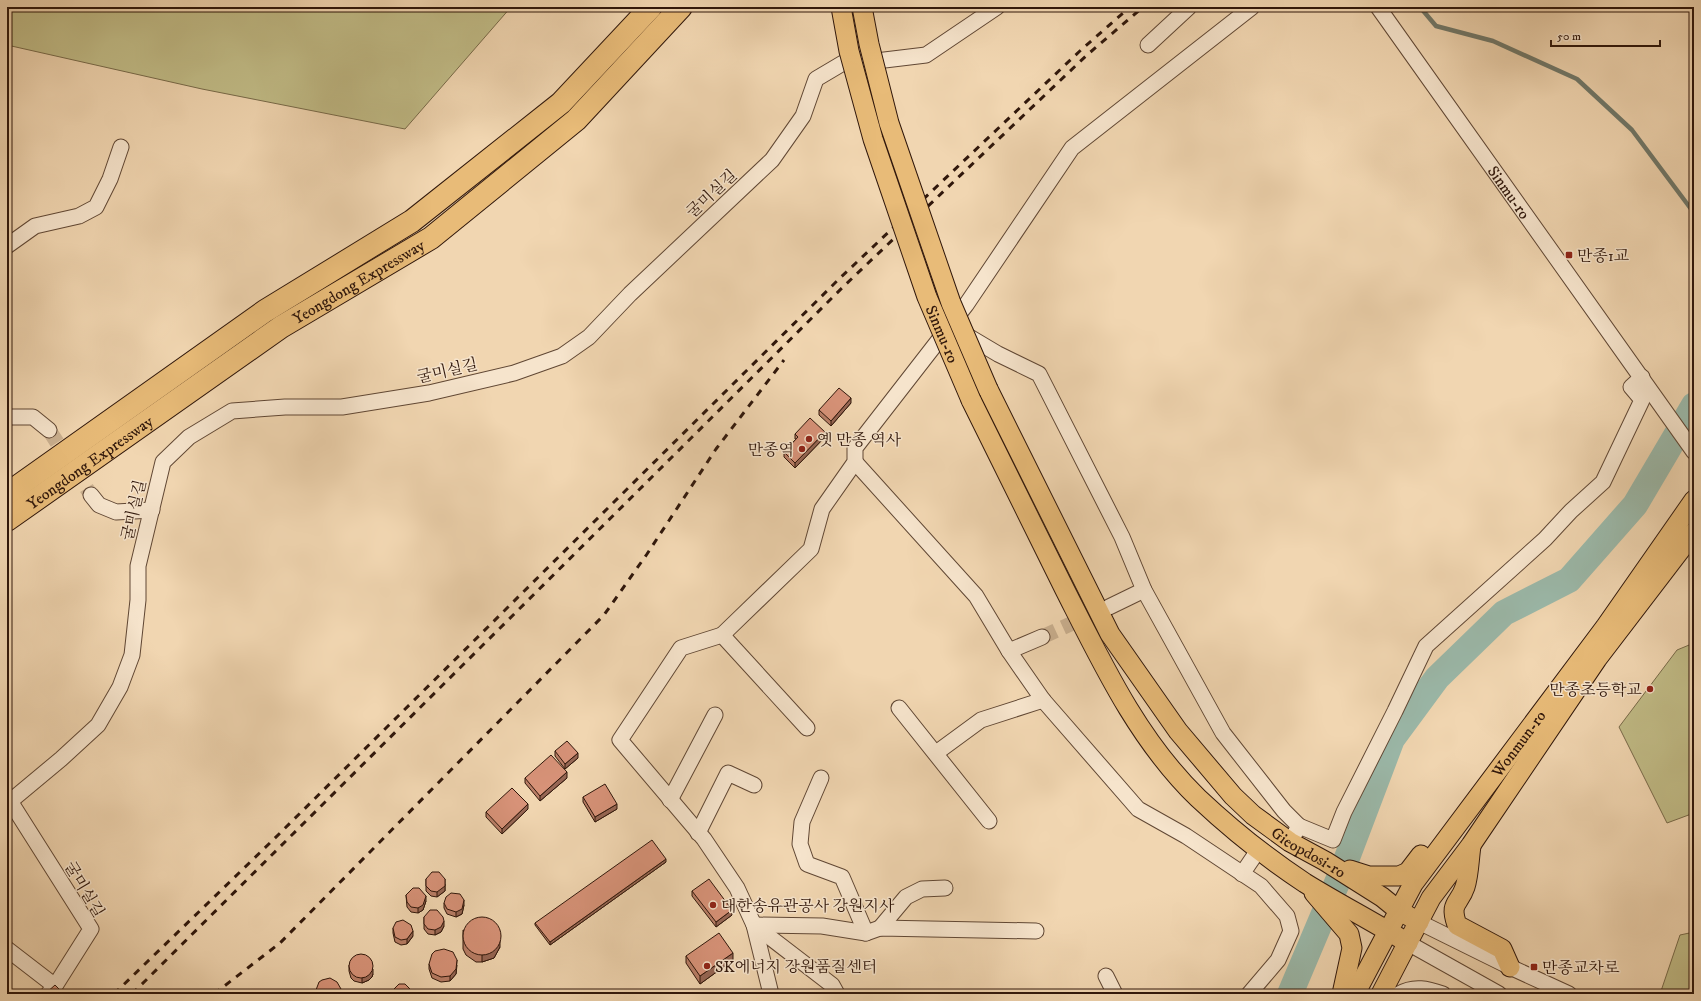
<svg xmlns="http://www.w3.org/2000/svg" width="1701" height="1001" font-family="'IM FELL DW Pica','Noto Serif KR',serif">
  <rect width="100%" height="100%" fill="#f1d6b1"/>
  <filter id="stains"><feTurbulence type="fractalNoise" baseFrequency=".005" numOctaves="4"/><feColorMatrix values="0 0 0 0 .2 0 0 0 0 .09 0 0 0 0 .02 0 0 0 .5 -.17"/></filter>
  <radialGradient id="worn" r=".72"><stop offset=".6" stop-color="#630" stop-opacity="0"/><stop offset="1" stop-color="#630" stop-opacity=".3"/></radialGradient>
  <!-- green -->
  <path fill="#c1bc87" stroke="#786a49" d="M7 7H511L405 129 202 89 7 45Z
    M1694 643V813L1667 823 1619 727 1677 650Z
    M1694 932V994H1660L1680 935Z"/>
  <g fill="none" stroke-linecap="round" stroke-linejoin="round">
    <!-- stream -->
    <path stroke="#70786a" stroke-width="4.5" d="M1420 7 1436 26 1493 41 1577 79 1632 130 1694 213"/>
    <!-- river -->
    <path stroke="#9bb9aa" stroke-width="26" d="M1290 994 1342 871 1392 739 1437 678 1504 613 1569 580 1635 505 1694 405"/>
    <!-- minor-tunnel -->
    <path stroke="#cab090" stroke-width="15" stroke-dasharray="15 8" stroke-linecap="butt" d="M49 430 91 495
      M1042 637 1108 607"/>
    <!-- minor casing -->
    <g stroke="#604734" stroke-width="17">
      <g id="minor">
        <path id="s1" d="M1378 7 1694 452"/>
        <path d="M1148 45 1189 7"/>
        <path d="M7 246 35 226 79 216 96 207 110 179 121 147"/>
        <path d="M961 332 998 354 1039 374 1122 537 1144 590 1223 733 1284 811 1299 826 1290 842"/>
        <path d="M7 417H33L49 430"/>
        <path d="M855 462 976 596 1009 651 1043 700 1138 809 1186 836 1261 886 1287 916 1291 931 1278 960 1249 994"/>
        <path d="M91 495 99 505 116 512 152 510"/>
        <path d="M1109 607 1144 590"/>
        <path d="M722 635 811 549 822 509 855 462V448L966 305 1072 148 1252 7"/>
        <path d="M1009 651 1042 637"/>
        <path d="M899 708 989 821"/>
        <path d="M936 753 981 720 1043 700"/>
        <path d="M821 778 802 822 800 844 807 864 842 877 866 933"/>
        <path d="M670 800 715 715"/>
        <path d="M10 801 91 929 55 986 48 994"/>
        <path d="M7 804 61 759 98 725 120 687 132 655 138 600V566L163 462 189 437 232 411 285 407H342L429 393 514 373 562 356 589 337 630 294 772 160 803 116 816 79 843 63 868 62 926 55 997 7"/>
        <path d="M1299 826 1333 840 1344 812 1395 711 1426 646 1545 539 1571 511 1603 482 1642 400 1631 387 1642 377"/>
        <path d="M698 833 728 773 754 785"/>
        <path d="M1242 874 1259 849"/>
        <path d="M1419 922 1510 967 1569 994"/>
        <path d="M754 925 822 926 866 933 880 928 1036 931"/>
        <path d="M754 925 832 985 837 994"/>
        <path d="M880 928 906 897 922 889 945 888"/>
        <path d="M1408 943 1499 994"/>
        <path d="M7 949 55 986"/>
        <path d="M1106 976 1115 994"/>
        <path d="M771 994 754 925 737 888 704 839 620 740 681 648 722 635 807 728"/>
        <path d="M1399 994C1414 985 1428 989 1443 994"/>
      </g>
    </g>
    <!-- major casing -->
    <g stroke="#30170b" stroke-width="21">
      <g id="major">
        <path id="s2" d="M988 389 1110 634 1178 731 1233 796 1253 815 1290 842 1325 861 1382 897 1398 910 1419 922"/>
        <path d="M971 400C1002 463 1034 526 1065 590 1102 663 1138 740 1198 798 1231 829 1267 858 1305 883 1339 904 1374 922 1408 943"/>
        <path d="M1471 846C1469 859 1469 875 1465 887 1459 905 1449 902 1457 925L1502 949 1510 967"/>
        <path d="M1350 870 1369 876H1399L1408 872 1421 855"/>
        <path d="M1314 893 1349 934 1352 948 1342 994"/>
        <path id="s3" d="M1355 994 1413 884 1606 626 1694 500"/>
        <path d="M1381 994 1431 898 1471 845 1597 659 1694 532"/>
      </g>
    </g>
    <!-- highway casing -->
    <g stroke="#30170b" stroke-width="24">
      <g id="highway">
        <path d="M7 494 265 311 412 221 561 103 651 7"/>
        <path id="s4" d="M7 520 281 327 431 238 576 120 681 7"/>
      </g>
    </g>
    <!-- minor -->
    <use href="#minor" stroke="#f6e4cc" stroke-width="15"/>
    <!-- major -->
    <use href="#major" stroke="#e8bb78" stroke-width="19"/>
    <!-- highway -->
    <use href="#highway" stroke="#e8bb78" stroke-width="22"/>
    <!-- rail -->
    <path stroke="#30170b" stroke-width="3" stroke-dasharray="7 7" stroke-linecap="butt" d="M114 994 273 840 839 279 1082 49 1130 7
      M132 994 844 286 1087 55 1143 7
      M214 994 280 943 604 615 647 554 716 449 784 360"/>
    <!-- major-bridge casing -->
    <g stroke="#30170b" stroke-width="21" stroke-linecap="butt">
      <g id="major-bridge">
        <path id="s5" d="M841 7 849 51 873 139 927 297 971 400"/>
        <path d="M862 7 869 44 889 123 910 184 951 303 988 389"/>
      </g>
    </g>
    <!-- major-bridge -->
    <use href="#major-bridge" stroke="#e8bb78" stroke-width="19"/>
  </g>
  <!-- wall -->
  <path fill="#b97e67" stroke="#30170b" d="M851 403 831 426 819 415V410Z
    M795 434 825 437 795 468 784 457V452L796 439H795Z
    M555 751 578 758 565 769 555 756Z
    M525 778H567L540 801 525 783Z
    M583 797 617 809 595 822 583 802Z
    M528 809 502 834 486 817V812Z
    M666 862 550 945 535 925V923Z
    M426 879 445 884V891L437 897 431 896 426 891Z
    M692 891 732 915 716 927 692 896Z
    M406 895 426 901 423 910 418 913 411 912 407 907Z
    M444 903 464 905 462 914 456 917 447 914 444 908Z
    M424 917 444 926 441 932 435 935 428 934 424 929Z
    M393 928 413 936 407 944 401 945 395 942 393 933Z
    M463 930 500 947 494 958 482 962H476L466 955 463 949Z
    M686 956 733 960 700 984 686 963Z
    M429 964 457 965 456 974 450 981 441 982 432 978 429 969Z
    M349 965 373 974 372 977 369 980 362 983 354 981 351 978 349 971Z"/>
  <!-- shaded-wall -->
  <path fill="#966654" stroke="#30170b" d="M851 398V403L831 426V421Z
    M825 432V437L795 468V463Z
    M578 753V758L565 769V764Z
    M567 772V778L540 801V796Z
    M528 804V809L502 834V829Z
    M617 804V809L595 822V817Z
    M666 859V862L550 945V942Z
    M445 879V891L437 897V892Z
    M426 896V901L423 910 418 913V908Z
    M464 900V905L462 914 456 917V912Z
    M732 910V915L716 927V922Z
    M444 921V926L441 932 435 935V930Z
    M413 931V936L407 944V939Z
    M500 940V947L494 958 482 962V955Z
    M733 953V960L700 984V976Z
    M457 960 456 974 450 981V976Z
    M373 969V974L372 977 369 980 362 983V978Z"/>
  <!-- building -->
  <path fill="#d79278" stroke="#30170b" d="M839 388 851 398 831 421 819 410Z
    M810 418 825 432 795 463 784 452 798 437 795 434Z
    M567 741 578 753 565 764 555 751Z
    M551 755 567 772 540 796 525 778Z
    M605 784 617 804 595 817 583 797Z
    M512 788 528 804 502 829 486 812Z
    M652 840 666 859 550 942 535 923Z
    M432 872H439L445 879V886L437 892 431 891 426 886V879Z
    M709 879 732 910 716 922 692 891Z
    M413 888H419L426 896 423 905 418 908 411 907 407 902 406 895Z
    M451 893 460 894 464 900 462 909 456 912 447 909 444 903 446 897Z
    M430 910H437L443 917 444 921 441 927 435 930 428 929 424 924V917Z
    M463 936a19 19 0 1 1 38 0a19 19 0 1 1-38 0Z
    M403 920 411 925 413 931 407 939 401 940 395 937 393 928 396 922Z
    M719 933 733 953 700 976 686 956Z
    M444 949 453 952 457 960 456 969 450 976 441 977 432 973 429 964 432 954 435 951Z
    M349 966a12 12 0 1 1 24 0a12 12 0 1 1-24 0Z
    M330 978 337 982 341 989 339 994H317L316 990 319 982 322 980Z
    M399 984H405L412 991 411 994H392V991Z
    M55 985 64 994H45Z"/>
  <!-- markers -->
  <g fill="#8f2418" stroke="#f6e4cc" stroke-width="1.5">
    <rect x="1565" y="251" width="8" height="8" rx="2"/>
    <circle cx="809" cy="439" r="4"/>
    <circle cx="802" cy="449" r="4"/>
    <circle cx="1650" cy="689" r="4"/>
    <circle cx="713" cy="905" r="4"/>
    <circle cx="707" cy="966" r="4"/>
    <rect x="1530" y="963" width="8" height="8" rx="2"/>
  </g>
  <g text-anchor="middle" stroke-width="3" stroke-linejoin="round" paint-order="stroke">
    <!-- street labels -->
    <g font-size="16" fill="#30170b" stroke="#f6e4cc">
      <text dy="6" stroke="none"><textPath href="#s1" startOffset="227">Sinmu-ro</textPath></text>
      <text transform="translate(711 193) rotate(-43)" y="6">굴미실길</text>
      <text dy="6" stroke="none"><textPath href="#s4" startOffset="425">Yeongdong Expressway</textPath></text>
      <text dy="6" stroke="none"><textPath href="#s5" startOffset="343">Sinmu-ro</textPath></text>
      <text transform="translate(447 370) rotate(-13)" y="6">굴미실길</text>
      <text dy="6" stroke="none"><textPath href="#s4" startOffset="101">Yeongdong Expressway</textPath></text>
      <text transform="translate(133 510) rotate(-77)" y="6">굴미실길</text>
      <text dy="6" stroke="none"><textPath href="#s3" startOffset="300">Wonmun-ro</textPath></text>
      <text dy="6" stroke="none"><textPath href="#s2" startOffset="572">Gieopdosi-ro</textPath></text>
      <text transform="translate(85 889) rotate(59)" y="6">굴미실길</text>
    </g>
    <!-- poi labels -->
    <g font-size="16" fill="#30170b" stroke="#f6e4cc" text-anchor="start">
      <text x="1577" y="261">만종1교</text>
      <text x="817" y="445">옛 만종 역사</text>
      <text x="794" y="455" text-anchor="end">만종역</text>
      <text x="1642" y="695" text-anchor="end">만종초등학교</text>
      <text x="721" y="911">대한송유관공사 강원지사</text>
      <text x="715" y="972">SK에너지 강원품질센터</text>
      <text x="1542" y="973">만종교차로</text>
    </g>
  </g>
  <!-- margin -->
  <rect width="1701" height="1001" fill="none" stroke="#f1d6b1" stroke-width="24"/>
  <rect x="8" y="8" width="1685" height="985" fill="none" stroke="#30170b" stroke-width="2"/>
  <rect x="12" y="12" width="1677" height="977" fill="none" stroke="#30170b"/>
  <!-- scale -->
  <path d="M1551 40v6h109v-6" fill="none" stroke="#30170b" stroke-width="2"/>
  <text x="1557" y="40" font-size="12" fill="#30170b" stroke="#f6e4cc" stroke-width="3" paint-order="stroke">50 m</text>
  <rect width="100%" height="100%" filter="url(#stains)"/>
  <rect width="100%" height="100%" fill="url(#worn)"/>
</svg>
